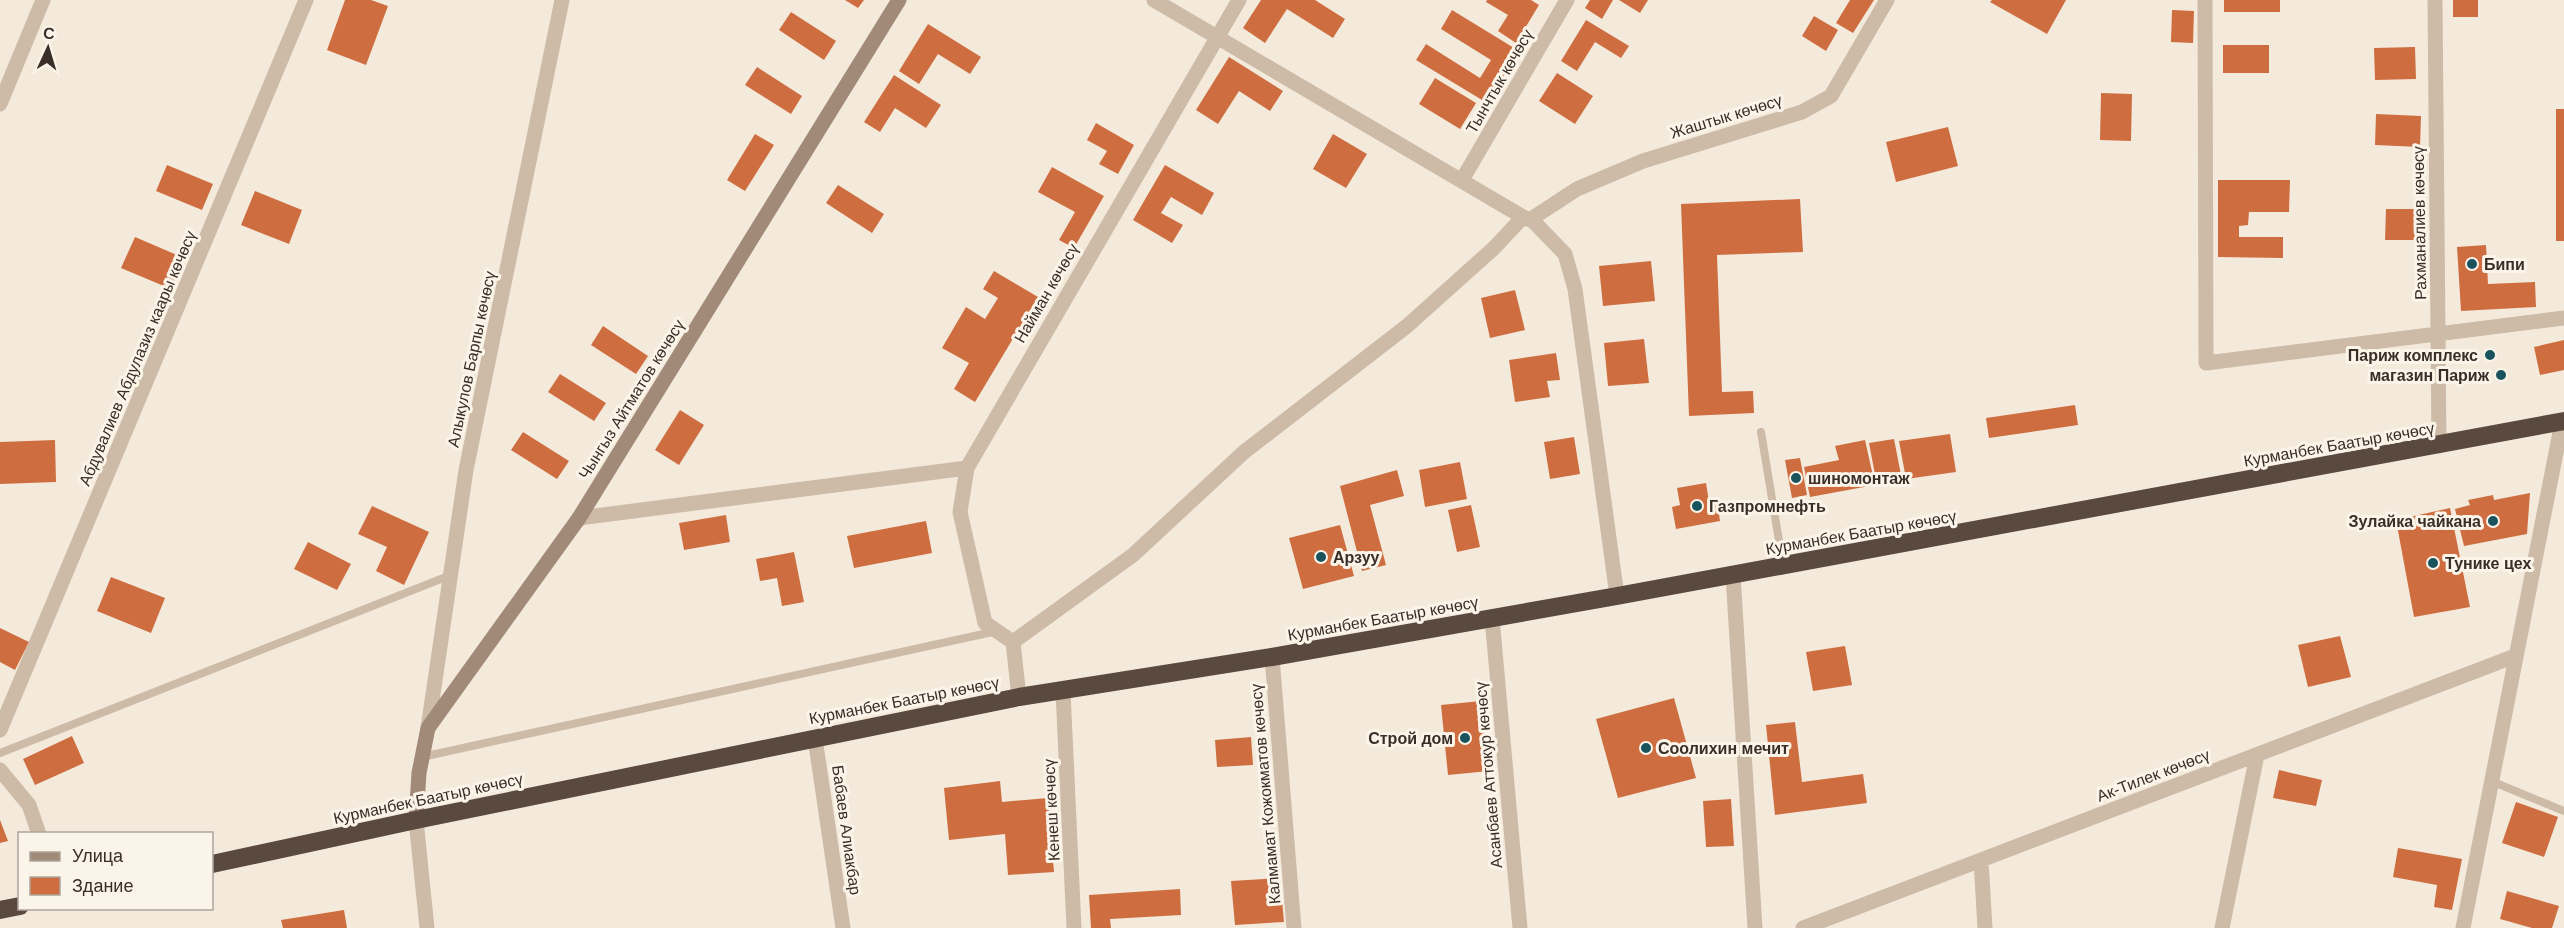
<svg xmlns="http://www.w3.org/2000/svg" width="2564" height="928" font-family="Helvetica,sans-serif">
  <rect width="100%" height="100%" fill="#f4eadc"/>
  <!-- building -->
  <path fill="#ce6e40" d="M345 0H371L388 6 366 65 327 50Z
    M845 0H864L858 8Z
    M1261 0H1315L1345 19 1333 38 1287 9 1265 43 1243 28Z
    M1487 0H1531L1539 5 1516 43 1498 31 1508 15 1486 2Z
    M1590 0H1613L1602 19 1585 8Z
    M1619 0H1648L1640 13Z
    M1850 0H1874L1853 33 1836 23Z
    M1992 0H2066L2047 34 1990 2Z
    M2224 0H2280V12H2224Z
    M2453 0H2478V17H2453Z
    M1452 10 1519 51 1487 103 1416 60 1426 44 1480 78 1491 60 1441 29Z
    M2172 10 2194 11 2193 43 2171 42Z
    M791 12 836 41 824 60 779 30Z
    M1814 16 1838 30 1826 51 1802 36Z
    M1586 20 1629 46 1621 58 1595 42 1577 71 1561 61Z
    M928 24 981 57 970 74 938 54 919 84 899 71Z
    M2223 45H2269V73H2223Z
    M2415 47 2416 79 2375 80 2374 48Z
    M1229 57 1283 91 1270 111 1239 91 1218 124 1196 110Z
    M757 67 802 96 791 114 745 85Z
    M1557 73 1593 96 1575 124 1539 101Z
    M894 75 941 105 926 128 895 108 880 132 864 122Z
    M1435 78 1476 103 1460 129 1419 104Z
    M2101 93 2132 94 2131 141 2100 140Z
    M2556 109H2564V241H2556Z
    M2376 114 2421 116 2420 147 2375 145Z
    M1096 123 1134 145 1118 174 1099 164 1107 151 1087 140Z
    M1948 127 1958 166 1896 182 1886 142Z
    M755 134 774 145 745 191 727 180Z
    M1333 134 1367 154 1346 188 1313 169Z
    M167 165 213 184 202 210 156 191Z
    M1165 165 1214 193 1202 215 1171 197 1161 213 1183 225 1172 243 1133 220Z
    M1052 167 1104 196 1074 248 1059 240 1075 212 1038 192Z
    M2218 180H2290L2289 212H2249L2248 225 2239 226V237H2283V258L2218 257Z
    M838 185 884 214 872 233 826 203Z
    M255 191 302 210 289 244 241 225Z
    M1800 199 1803 252 1717 255 1722 392 1753 391 1754 413 1689 416 1681 204Z
    M2386 209H2418L2417 240H2385Z
    M135 237 184 258 171 289 121 268Z
    M2486 245 2488 284 2535 282 2536 307 2461 311 2457 247Z
    M1651 261 1655 301 1603 306 1599 266Z
    M994 271 1038 297 975 402 954 389 969 363 942 348 966 307 985 319 998 298 983 289Z
    M1515 290 1525 330 1490 338 1481 298Z
    M603 326 648 356 636 374 591 345Z
    M1644 339 1649 383 1608 386 1604 343Z
    M2564 340V370L2540 375 2534 347Z
    M1556 353 1560 380 1547 381 1550 397 1515 402 1509 360Z
    M560 374 606 403 594 421 548 392Z
    M2075 405 2078 425 1989 438 1986 418Z
    M680 410 704 425 679 465 655 450Z
    M523 432 569 461 557 479 511 450Z
    M1950 434 1956 472 1906 479 1899 441Z
    M1574 437 1580 474 1550 479 1544 442Z
    M1894 439 1902 480 1877 485 1869 443Z
    M55 440 56 482 0 484V442Z
    M1865 440 1875 485 1810 497 1804 467 1839 460 1835 446Z
    M1800 458 1807 495 1792 498 1785 460Z
    M1460 462 1467 499 1425 507 1419 470Z
    M1397 470 1404 496 1370 505 1386 565 1362 571 1340 486Z
    M1706 483 1709 502 1717 500 1720 521 1676 529 1672 507 1680 505 1677 488Z
    M2530 493 2527 534 2464 546 2455 509 2470 505 2468 500 2493 495 2494 500Z
    M1471 505 1480 547 1457 552 1448 510Z
    M372 506 429 532 404 585 376 571 387 547 358 534Z
    M2450 508 2470 607 2414 617 2396 520Z
    M726 515 730 542 684 550 679 523Z
    M926 521 932 553 854 568 847 536Z
    M1340 525 1354 576 1303 589 1289 538Z
    M308 542 351 564 337 590 294 569Z
    M794 552 804 602 782 606 777 578 760 581 756 559Z
    M111 577 165 598 151 633 97 611Z
    M0 628 29 642 15 670 0 662Z
    M2340 636 2351 677 2308 687 2298 645Z
    M1845 646 1852 685 1813 691 1806 652Z
    M1674 698 1696 778 1618 798 1596 719Z
    M1481 701 1489 771 1448 775 1441 705Z
    M1795 722 1802 782 1863 774 1867 803 1775 815 1766 725Z
    M72 736 84 763 35 785 23 759Z
    M1251 737 1253 765 1217 767 1215 740Z
    M2279 770 2322 780 2316 806 2273 798Z
    M1000 781 1002 802 1048 798 1054 872 1008 875 1005 834 949 840 944 788Z
    M1731 799 1734 846 1706 847 1703 801Z
    M2516 802 2558 817 2544 857 2502 843Z
    M0 820 8 841 0 843Z
    M2398 848 2462 859 2452 910 2434 907 2437 885 2393 877Z
    M1280 878 1284 922 1235 925 1231 881Z
    M1180 889 1181 915 1110 919 1111 928H1091L1089 895Z
    M2507 891 2559 906 2552 928H2532L2500 919Z
    M344 910 347 928H283L281 920Z"/>
  <g fill="none" stroke-linecap="round" stroke-linejoin="round">
    <!-- lane -->
    <path stroke="#cdbba7" stroke-width="8" d="M1761 432 1783 565
      M0 753 451 575
      M422 757 997 631
      M2491 781 2564 811"/>
    <!-- street -->
    <path stroke="#cdbba7" stroke-width="15" d="M1154 0 1523 217 1533 221 1565 254 1575 289 1617 596
      M2205 0 2206 363 2564 318
      M2435 0 2439 446
      M0 104 43 0
      M1462 180 1567 0
      M1531 219 1577 189 1643 161 1802 112 1831 96 1887 0
      M579 518 967 468
      M1733 575 1755 928
      M1492 618 1520 928
      M1013 642 1133 555 1244 452 1407 326 1494 248 1523 217
      M1272 657 1294 928
      M1063 691 1074 928
      M1019 697 1013 642 985 623 960 512 967 468 1239 0
      M428 728 466 470 562 0
      M0 730 306 0
      M815 738 843 928
      M0 770 29 805 39 834
      M416 820 427 928
      M1981 860 1985 928
      M1803 928 2515 656
      M2222 928 2257 755
      M2463 928 2562 422"/>
    <!-- secondary -->
    <path stroke="#a18a78" stroke-width="15" d="M416 820 419 773 428 728 579 518 899 0"/>
    <!-- highway -->
    <path stroke="#5a493e" stroke-width="18" d="M212 864 416 820 1019 697 1272 657 1617 596 2564 421
      M0 910 20 906"/>
  </g>
  <!-- markers -->
  <g fill="#1a535d" stroke="#fbf4e9" stroke-width="2">
    <circle cx="2472" cy="264" r="6"/>
    <circle cx="2490" cy="355" r="6"/>
    <circle cx="2501" cy="375" r="6"/>
    <circle cx="1796" cy="478" r="6"/>
    <circle cx="1697" cy="506" r="6"/>
    <circle cx="2493" cy="521" r="6"/>
    <circle cx="1321" cy="557" r="6"/>
    <circle cx="2433" cy="563" r="6"/>
    <circle cx="1465" cy="738" r="6"/>
    <circle cx="1646" cy="748" r="6"/>
  </g>
  <g text-anchor="middle" stroke-width="6" stroke-linejoin="round" paint-order="stroke">
    <!-- street labels -->
    <g font-size="16" fill="#392f28" stroke="#fbf4e9">
      <text transform="translate(1499 81) rotate(-60)" y="6">Тынчтык көчөсү</text>
      <text transform="translate(1726 116) rotate(-17)" y="6">Жаштык көчөсү</text>
      <text transform="translate(2419 223) rotate(-91)" y="6">Рахманалиев көчөсү</text>
      <text transform="translate(1046 293) rotate(-60)" y="6">Найман көчөсү</text>
      <text transform="translate(137 358) rotate(-67)" y="6">Абдувалиев Абдулазиз каары көчөсү</text>
      <text transform="translate(471 359) rotate(-78)" y="6">Алыкулов Барпы көчөсү</text>
      <text transform="translate(631 399) rotate(-58)" y="6">Чынгыз Айтматов көчөсү</text>
      <text transform="translate(2339 444) rotate(-10)" y="6">Курманбек Баатыр көчөсү</text>
      <text transform="translate(1861 532) rotate(-10)" y="6">Курманбек Баатыр көчөсү</text>
      <text transform="translate(1383 618) rotate(-10)" y="6">Курманбек Баатыр көчөсү</text>
      <text transform="translate(904 700) rotate(-11)" y="6">Курманбек Баатыр көчөсү</text>
      <text transform="translate(1488 775) rotate(-95)" y="6">Асанбаев Аттокур көчөсү</text>
      <text transform="translate(2153 775) rotate(-21)" y="6">Ак-Тилек көчөсү</text>
      <text transform="translate(1265 794) rotate(-95)" y="6">Калмамат Кожокматов көчөсү</text>
      <text transform="translate(428 798) rotate(-12)" y="6">Курманбек Баатыр көчөсү</text>
      <text transform="translate(1051 810) rotate(-93)" y="6">Кенеш көчөсү</text>
      <text transform="translate(847 830) rotate(82)" y="6">Бабаев Алиакбар</text>
    </g>
    <!-- poi labels -->
    <g font-size="16" font-weight="bold" fill="#392f28" stroke="#fbf4e9" text-anchor="start">
      <text x="2484" y="270">Бипи</text>
      <text x="2478" y="361" text-anchor="end">Париж комплекс</text>
      <text x="2489" y="381" text-anchor="end">магазин Париж</text>
      <text x="1808" y="484">шиномонтаж</text>
      <text x="1709" y="512">Газпромнефть</text>
      <text x="2481" y="527" text-anchor="end">Зулайка чайкана</text>
      <text x="1333" y="563">Арзуу</text>
      <text x="2445" y="569">Тунике цех</text>
      <text x="1453" y="744" text-anchor="end">Строй дом</text>
      <text x="1658" y="754">Соолихин мечит</text>
    </g>
  </g>
  <!-- legend -->
  <rect x="18" y="832" width="195" height="78" fill="#fbf4e9" stroke="#ada59c" stroke-width="1.5"/>
  <rect x="30" y="852" width="30" height="9" fill="#a18a78" stroke="#ada59c" stroke-width="1.5"/>
  <text x="72" y="862" font-size="18" fill="#392f28">Улица</text>
  <rect x="30" y="877" width="30" height="18" fill="#ce6e40" stroke="#ada59c" stroke-width="1.5"/>
  <text x="72" y="892" font-size="18" fill="#392f28">Здание</text>
  <!-- north arrow -->
  <g transform="translate(48 48) rotate(4)" stroke="#fbf4e9" stroke-width="4.5" paint-order="stroke">
  <path d="M0-4.5L10 22L0 15L-10 22Z" fill="#392f28"/>
  <text y="-9" font-size="16" font-weight="bold" text-anchor="middle" fill="#392f28">С</text>
  </g>
</svg>
